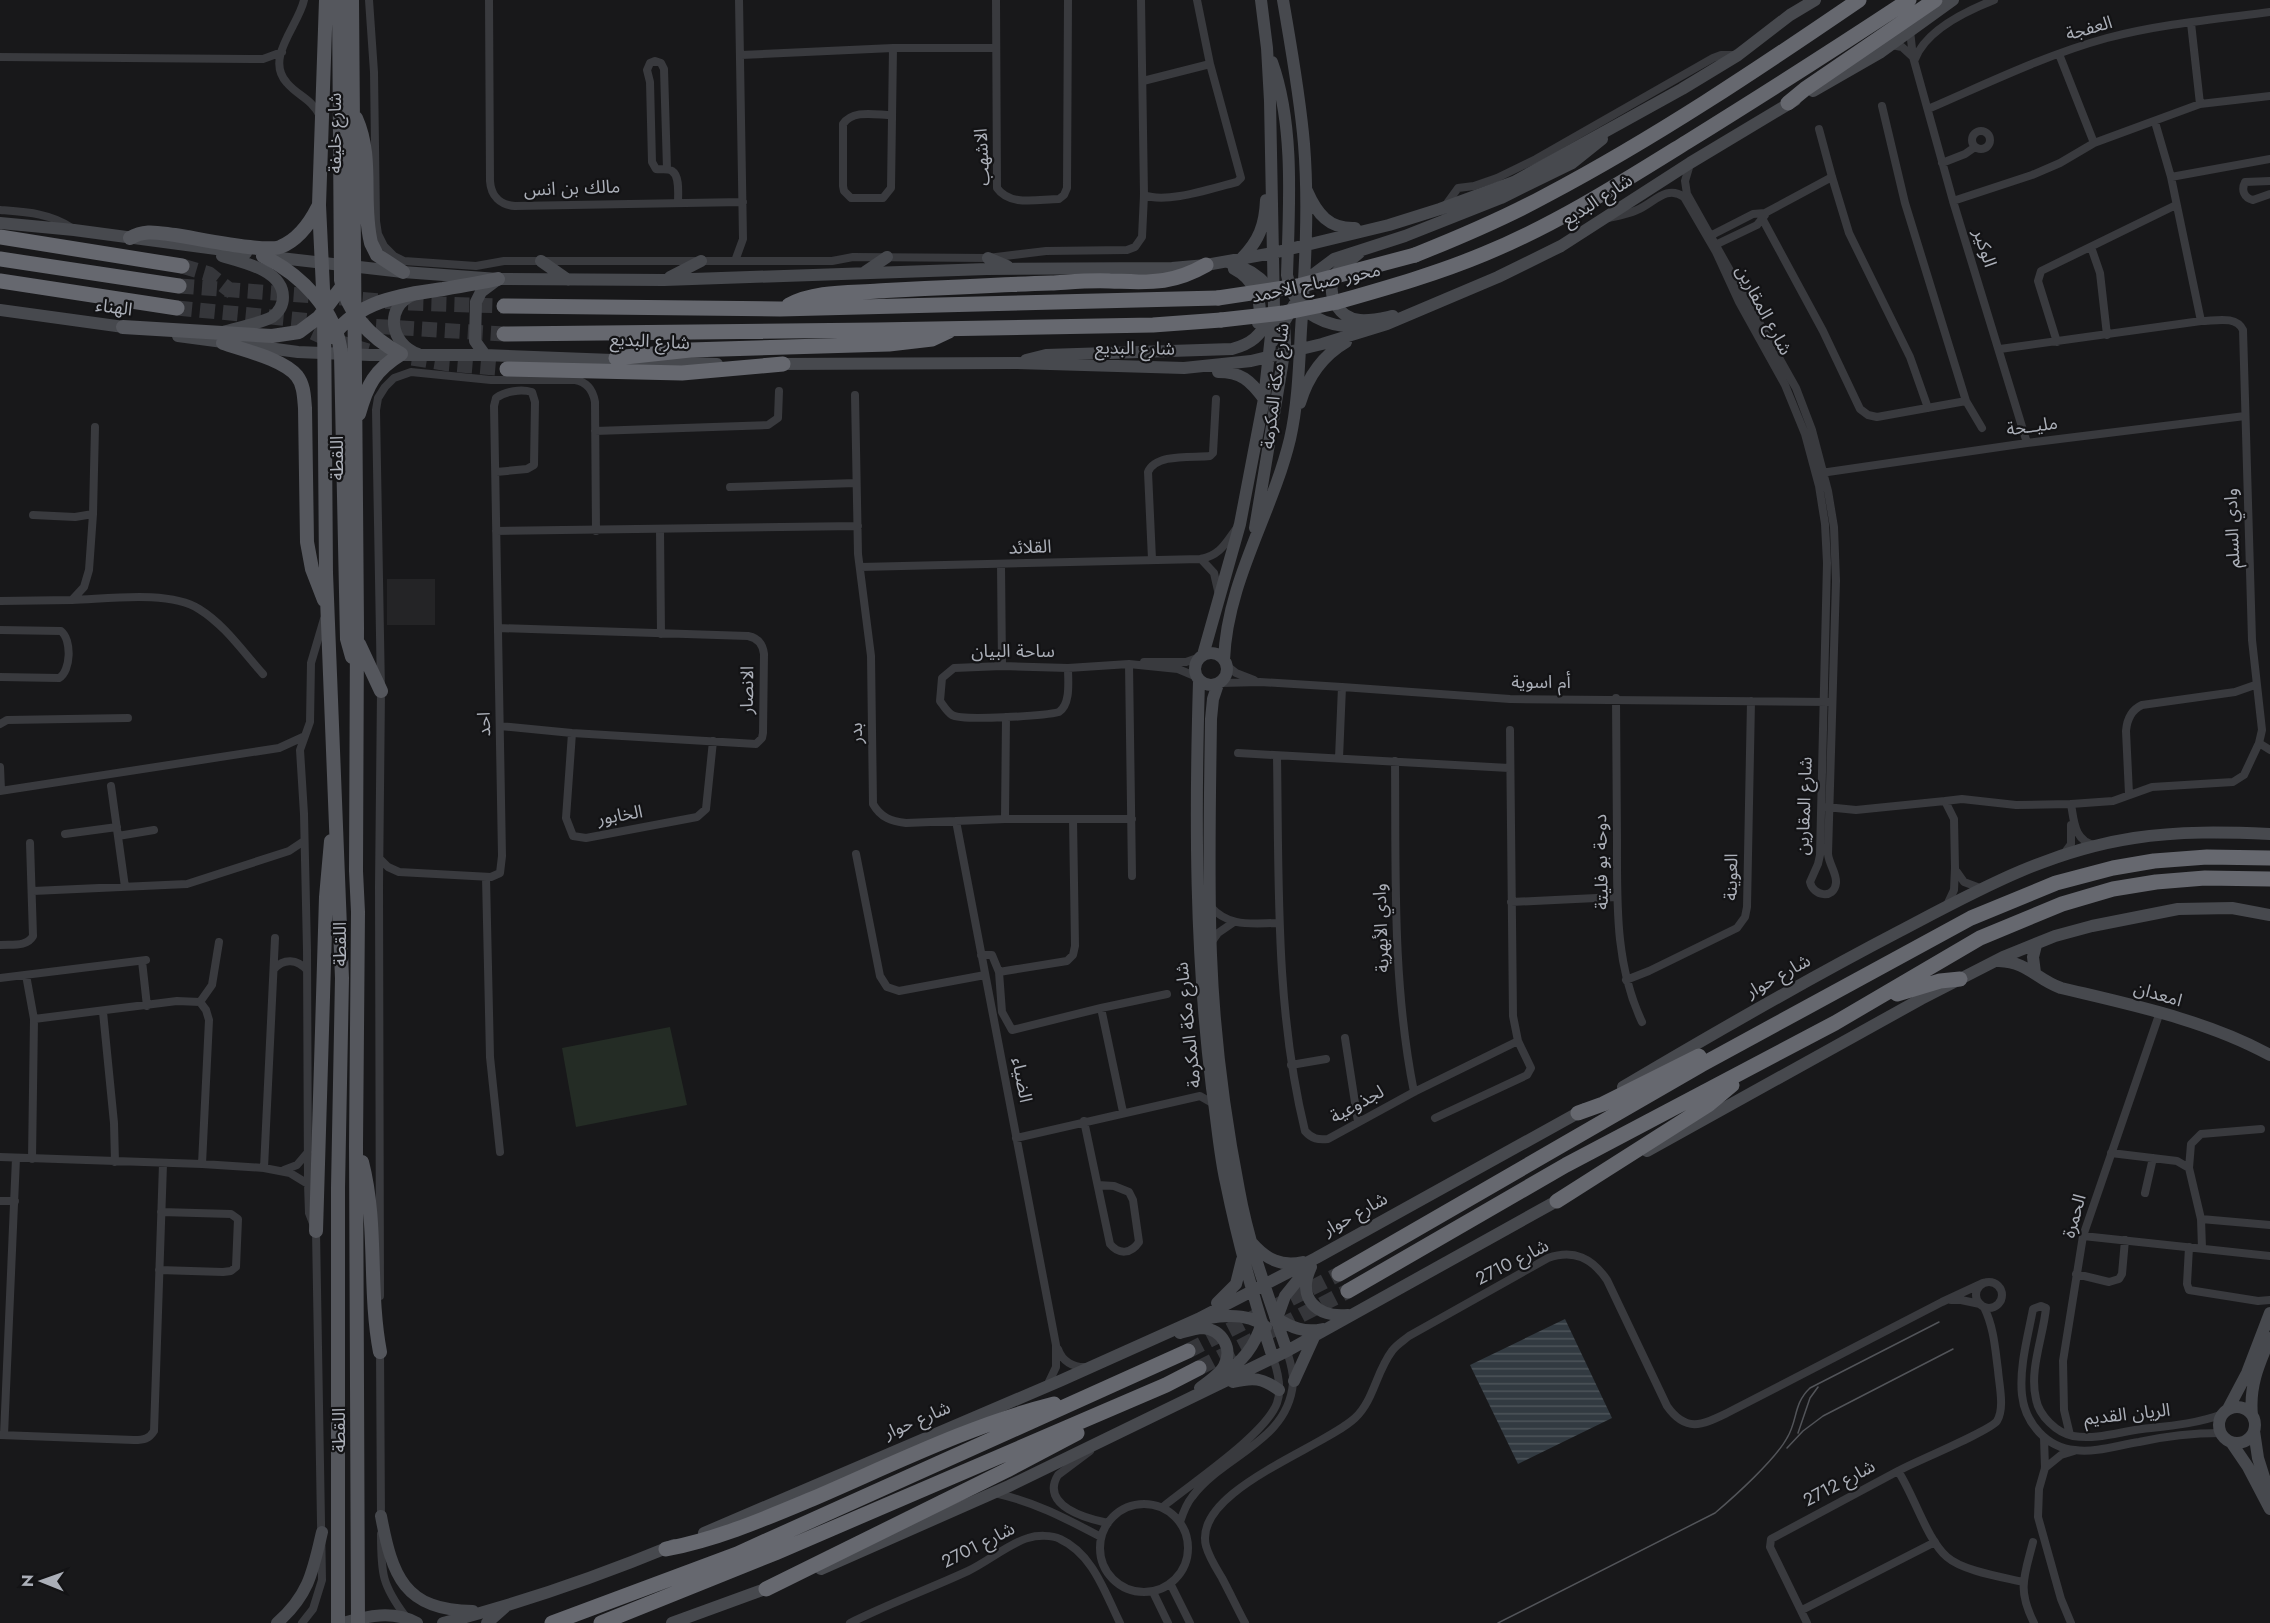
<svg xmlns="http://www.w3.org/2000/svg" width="2270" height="1623" font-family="Jost,'Noto Sans Arabic',sans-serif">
  <defs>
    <pattern id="water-rules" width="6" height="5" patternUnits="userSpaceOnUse" patternTransform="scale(1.5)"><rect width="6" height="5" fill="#323a41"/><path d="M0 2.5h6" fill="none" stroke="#4d545a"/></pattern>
  </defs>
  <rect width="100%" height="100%" fill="#18181a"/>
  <!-- built -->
  <path fill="#242426" d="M387 579H435V625H387Z"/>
  <!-- park -->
  <path fill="#242c25" d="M670 1027 687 1105 576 1127 562 1048Z"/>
  <!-- water -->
  <path fill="url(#water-rules)" d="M1565 1319 1612 1418 1518 1464 1470 1365Z"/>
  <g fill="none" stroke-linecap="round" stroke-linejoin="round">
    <!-- highway-tunnel -->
    <path stroke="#35363a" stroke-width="15" stroke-dasharray="15 8" stroke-linecap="butt" d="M182 266 209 274 232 292
      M179 286 410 303 504 306
      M177 308 323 322
      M292 323 325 338 368 351
      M353 325 504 334
      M412 358 449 364 507 369
      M1188 1351 1339 1274
      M1199 1368 1348 1291"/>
    <!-- street -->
    <path stroke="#393a3e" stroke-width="8" d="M304 0C299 25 264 58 287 83 298 96 312 99 320 116
      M369 0 374 72 376 221 378 234 384 246 394 256 404 261 476 266 504 261H832L853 257 988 258 1046 251 1127 250 1135 247 1142 237 1144 195 1141 0
      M489 0 490 181C491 196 500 205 515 206L743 202
      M996 0 997 188C1010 207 1039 199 1059 199L1064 195 1067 188 1068 0
      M2191 23 2200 104
      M1910 31 1913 57 1953 201 2027 443
      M1891 45 1902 47 1913 57
      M2059 54 2094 143
      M741 55 893 48H996
      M0 57 250 59H263L282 52
      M1915 59C1926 30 1966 11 1994 0
      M1143 81 1210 64
      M1882 106 1905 203 1966 401 1982 428
      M1928 109C1986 84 2045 55 2107 38 2160 24 2216 19 2270 12
      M892 115C876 115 853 109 843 124V186L844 191 851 198H883L891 188 893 48
      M2155 122 2171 177 2201 321
      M1819 129 1832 177 1849 233 1910 357 1928 408
      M1972 140a9 9 0 1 1 18 0a9 9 0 1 1-18 0Z
      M1942 163 1965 154 1975 147
      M667 169 664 69 661 63 655 61 650 63 647 70 650 82 652 162 656 169C661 170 668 168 672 171 680 176 678 194 678 202
      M2171 177 2270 159
      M2270 181 2245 182C2241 190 2244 198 2253 200L2270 194
      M1144 195C1167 204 1212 188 1237 182L1241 178 1210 64 1197 0
      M1953 201 2032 175 2060 163 2094 143 2200 104 2270 96
      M1445 206 1458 188 1474 186 1497 178 1536 159 1713 58 1721 55H1737
      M0 210C26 212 50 213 72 228
      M1609 218C1618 216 1628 214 1637 210 1653 204 1666 184 1684 197L1716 252 1739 302 1785 385 1805 434 1819 486 1825 524 1827 563 1820 855 1818 864 1810 882C1813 896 1834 900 1836 883 1837 874 1829 864 1828 854L1836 581 1834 527 1828 491 1812 430 1796 388 1687 194 1685 181 1690 164
      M1763 220 1823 331 1860 409 1868 415 1877 417 1966 401
      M1708 237 1753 214 1765 213 1832 177
      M1713 246 1757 225 1765 215
      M2091 247 2100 273 2107 335
      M735 261 743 239 739 0
      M2057 342 2038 281 2041 271 2176 205
      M2000 349 2201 321C2215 321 2236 315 2243 330L2252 640 2262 730 2259 743 2244 775 2233 782 2152 787 2113 801 2071 804
      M855 395 858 554 871 656 873 804C881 818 891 821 906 823L1005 819H1132
      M595 431 768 425 778 418 779 391
      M1821 473 2027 443 2245 416
      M730 487 856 483
      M33 515 75 517 93 514
      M660 530 661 634
      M496 531 858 526
      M1152 559 1148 472C1156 453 1193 458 1210 456L1213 453 1216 399
      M1201 559 1214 573 1219 595
      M1001 565 1002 666
      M860 567 1201 559C1220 555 1225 544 1236 529
      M72 600C107 599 169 590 199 609 225 625 243 652 263 674
      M0 601 72 600 84 587 89 570 93 514 95 427
      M498 628 748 636C758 638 763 644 764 654L763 733 762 738 756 744 572 733 500 726
      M0 630 61 631C72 640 71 671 59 678L0 677
      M1144 662H1186L1200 657
      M1129 664 1132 876
      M1227 666 1236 673 1254 680
      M1068 668C1068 681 1071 704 1059 712 1044 716 962 721 952 715 947 712 943 705 940 701L942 678 954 668 1002 666 1068 668 1129 664 1178 669 1197 677
      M1221 683 1260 682 1342 687 1510 699 1829 702
      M1616 698C1616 746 1617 794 1617 841 1617 903 1615 965 1642 1022
      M0 724 7 720 128 718
      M572 733 566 818 573 836 586 838 697 817 706 809 713 741
      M2259 743 2270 750
      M1238 753 1509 768
      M1277 756C1279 881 1275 1009 1305 1131 1312 1139 1318 1140 1328 1139L1414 1092 1518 1041
      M1339 758 1342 687
      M1395 761C1396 872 1392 983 1414 1092
      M0 767 1 790
      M111 786 125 887
      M0 791 279 748 303 737
      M2129 794 2126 731C2127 719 2131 710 2142 705L2235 692 2255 685
      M1945 801 1962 799 2016 805 2071 804C2074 821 2074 841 2095 845
      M1826 807 1856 810 1945 801 1954 819 1955 868 1954 890 1947 905
      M1005 819 1006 717
      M956 821 1056 1345V1367L1047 1386
      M65 834 117 827
      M118 836 154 830
      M856 854 880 976 887 987 899 991 985 975
      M2063 855 2071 844V825
      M380 859 388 867 399 872 491 877 500 873 502 856 494 406 496 398C506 391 521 389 532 392L535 402 534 465 527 469 496 472
      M1957 872 1964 882 1980 888
      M486 877 490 1057 500 1152
      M33 891 187 884 289 851 304 841
      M1511 902 1617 897
      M1210 906C1229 928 1252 923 1279 923
      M1211 943 1218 933 1234 922
      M0 945C12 944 27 947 33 936L30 843
      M981 955H992L999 972 1002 1012 1012 1030 1101 1008 1167 994
      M142 961 147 1006
      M274 969C284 958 297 959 307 970
      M999 972 1067 961 1073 955 1075 946 1073 819
      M26 975 34 1019 32 1159
      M0 978 146 960
      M1626 980 1649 971 1737 928 1745 917 1747 907 1751 701
      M200 1002 212 985 219 942
      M1101 1008 1123 1112
      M103 1012 114 1123 115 1162
      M34 1019 177 1001 200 1002 206 1010 209 1020 202 1164
      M1345 1038 1358 1122
      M1291 1065 1326 1059
      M1435 1118 1527 1075 1531 1068 1518 1041 1513 1016 1510 730
      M1084 1121 1110 1244C1119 1255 1131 1254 1139 1242L1133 1200 1129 1192 1114 1186 1098 1185
      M1016 1138 1200 1096 1214 1104
      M2111 1153 2177 1161 2189 1168 2201 1219 2202 1248
      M0 1157 202 1164 264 1168 290 1173 308 1184
      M264 1168 275 938
      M2189 1168 2191 1144 2201 1134 2261 1129
      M284 1170 297 1165 308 1152
      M2145 1193 2153 1158
      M0 1201H15
      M2201 1219 2270 1225
      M2083 1236 2270 1256
      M2189 1247 2187 1284 2189 1290 2258 1301 2270 1300
      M159 1270 223 1272 231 1271 236 1267 238 1219 231 1214 161 1212
      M2076 1274 2109 1282 2119 1279 2122 1274 2125 1240
      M1976 1295a13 13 0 1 1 26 0a13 13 0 1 1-26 0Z
      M380 1296 379 887 381 691 376 410 378 398 385 387 394 378 411 372 491 380H575C587 382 593 390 595 402L596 531
      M1951 1300H1961L1980 1304
      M380 1348 381 1521
      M1058 1349C1062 1361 1073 1368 1087 1367
      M2221 1433C2194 1433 2166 1436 2139 1442 2119 1445 2095 1453 2075 1450 2047 1448 2025 1423 2022 1395 2019 1367 2028 1336 2033 1309L2041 1306 2046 1308C2043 1338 2029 1370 2036 1399 2039 1416 2057 1433 2073 1436 2096 1440 2119 1432 2142 1429 2169 1426 2196 1424 2223 1414
      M0 1435 134 1440C144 1440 149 1439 154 1431L163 1164
      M4 1435 16 1158
      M2070 1435 2064 1410 2063 1361 2083 1236 2160 1012
      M2044 1438 2045 1468 2039 1489 2038 1517 2061 1599 2071 1623
      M1090 1451 1058 1475C1039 1506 1088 1519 1108 1523
      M2045 1468 2061 1455 2074 1451
      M1898 1471C1914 1462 1990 1431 1997 1421 2005 1408 1999 1385 1998 1370 1995 1348 1994 1328 1984 1307
      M995 1493C1037 1503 1063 1517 1101 1537
      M1100 1548a44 44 0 1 1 88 0a44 44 0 1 1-88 0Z
      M1164 1506C1192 1483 1266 1434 1277 1403 1282 1389 1278 1372 1273 1358
      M1180 1522C1183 1513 1186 1504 1192 1497 1223 1455 1288 1442 1293 1383 1294 1373 1290 1361 1287 1351
      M381 1534C381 1574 382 1585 406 1617
      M2033 1542C2024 1577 2017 1589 2034 1623
      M1170 1583 1190 1623
      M1153 1592 1168 1623
      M1802 1610 1935 1542
      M302 1623 313 1609 322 1580 316 1231 309 1213 308 1184 307 950 304 814 300 750 310 722 311 663 324 619
      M850 1623C888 1604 929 1589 968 1571 987 1562 1010 1543 1028 1538 1037 1535 1052 1535 1060 1539 1093 1554 1105 1593 1120 1623
      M1245 1623C1237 1608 1230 1593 1222 1578 1216 1568 1209 1557 1206 1546 1192 1491 1323 1448 1355 1418 1374 1400 1376 1372 1392 1351 1396 1345 1403 1341 1409 1336L1548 1258C1574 1249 1592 1258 1607 1280L1667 1406C1686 1433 1702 1425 1727 1413L1942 1302 1983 1283
      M1807 1623 1770 1547 1771 1539 1898 1471C1914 1495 1927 1540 1947 1557 1963 1571 2002 1577 2023 1582"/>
    <!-- secondary -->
    <path stroke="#47494e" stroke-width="12" d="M1272 62C1295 126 1289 208 1287 275 1295 316 1329 330 1368 326
      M1813 91 1881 52 1953 0
      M1307 191C1317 214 1329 229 1355 228
      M0 223 74 230 246 253
      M1359 253C1351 260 1341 266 1335 275 1325 294 1339 319 1360 320 1371 321 1383 318 1393 316
      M222 256C242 262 283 270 283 297 283 305 279 312 272 317 261 323 236 328 223 332
      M263 256 403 272 498 279 664 280 987 269 1172 268 1206 265 1273 253 1389 225 1440 209 1514 182 1682 89 1738 55 1790 15 1815 0
      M988 258 1007 266
      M1241 259C1259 241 1265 225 1266 200
      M541 261 568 280
      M1230 263C1248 268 1262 277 1273 293
      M1234 269C1254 279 1264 302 1258 323
      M865 272 887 257
      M670 277 701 261
      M413 295C384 307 390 344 418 354
      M0 310 131 328
      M178 336 298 352 370 355H485L717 364
      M1273 341 1304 288 1314 274 1334 259 1405 236 1501 198 1572 163 1602 139
      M485 355 475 341 476 302 481 292 497 280
      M1026 360 1046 355 1232 349C1251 344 1261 336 1269 317
      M776 364 1017 363 1184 368 1251 361 1322 344 1387 324 1498 277 1561 246 1690 163 1795 100
      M1218 372C1241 372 1250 380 1264 399
      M1300 403C1308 376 1322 356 1346 342
      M1255 528 1282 366 1285 343 1284 320
      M1195 669a16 16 0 1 1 32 0a16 16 0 1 1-32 0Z
      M1203 655 1240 524 1264 399 1274 308 1270 101 1267 48 1261 0
      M1224 660C1227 581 1272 514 1290 439 1298 404 1299 366 1301 330 1305 269 1309 206 1304 144 1300 96 1291 47 1283 0
      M1199 681C1195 817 1195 953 1212 1088 1217 1120 1219 1152 1226 1183 1238 1242 1254 1300 1273 1358
      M1218 684 1213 699 1211 719C1210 798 1208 877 1211 955 1214 1034 1224 1113 1239 1190 1249 1246 1269 1298 1287 1351
      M1999 961C2028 962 2036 979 2061 988 2132 1005 2206 1020 2270 1055
      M2035 973 2033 957 2036 945
      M1623 1087C1714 1033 1806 980 1900 931 1976 891 2047 851 2134 838 2179 831 2225 832 2270 834
      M1647 1151 1921 999 2003 957 2055 936 2092 926 2178 909 2232 908 2270 915
      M1252 1243C1266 1259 1281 1267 1303 1262
      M1311 1267C1296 1298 1317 1318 1348 1315
      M1217 1303 1236 1284 1242 1260
      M1275 1317C1291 1328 1305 1333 1323 1329
      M1208 1318C1226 1315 1251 1314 1266 1327
      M1276 1321 1285 1296 1310 1265
      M1180 1333C1187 1331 1196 1328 1203 1328 1223 1330 1233 1349 1224 1366 1220 1374 1208 1382 1200 1388
      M1221 1376C1242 1362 1255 1347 1262 1322
      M1294 1381 1314 1337
      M1233 1382C1254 1377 1262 1378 1279 1390
      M2219 1425a18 18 0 1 1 36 0a18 18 0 1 1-36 0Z
      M2228 1409 2247 1373 2270 1313
      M2252 1415C2249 1386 2259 1364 2270 1338
      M2254 1431 2258 1458 2269 1493
      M2231 1442 2248 1467 2270 1509
      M381 1516C392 1575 404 1611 473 1611
      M704 1533 1062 1380 1198 1319 1316 1258 1585 1109
      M821 1569 1009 1486 1287 1351 1564 1197
      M277 1623C309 1595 313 1571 322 1532
      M343 1623C367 1616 393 1610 417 1623
      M443 1623C522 1603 599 1576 674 1545
      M487 1623 505 1607
      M672 1623 773 1586"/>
    <!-- primary -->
    <path stroke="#55575d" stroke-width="14" d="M326 0 319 205 324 310 326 573 342 978 338 1188V1623
      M339 0 341 280C348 314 371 338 401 354
      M352 0 357 628 356 871 358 912 356 1146 358 1623
      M356 118C374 158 361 201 371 243L377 255 403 272
      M130 238C145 229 158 233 175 235 196 238 263 253 280 247 298 240 310 223 318 207
      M263 256C300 274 337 310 341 354L347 639 352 657
      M123 327 272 336 299 332 319 317 344 284
      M332 337C359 300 401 295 443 289 461 286 479 283 498 279
      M223 343C243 350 283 359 297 376 304 385 304 397 305 408L307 542 312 569 324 600
      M359 414C367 385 375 370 401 354
      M359 644 381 691
      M362 1162C378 1224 368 1289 380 1352
      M316 1231 326 897 331 841"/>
    <!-- highway -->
    <path stroke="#66686f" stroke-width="15" d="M1788 103 1805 89 1935 0
      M0 237 182 266
      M1415 255C1460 237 1505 218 1547 195 1655 138 1758 69 1859 0
      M0 259 179 286
      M0 281 177 308
      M1337 302C1386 288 1436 274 1484 254 1555 225 1621 183 1687 142 1761 96 1835 49 1909 0
      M789 305C815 291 849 293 878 291 936 288 993 285 1051 283 1070 282 1090 280 1110 281 1149 282 1171 285 1206 265
      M504 306 780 309 1218 298
      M504 334 876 330 1153 325 1221 320
      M616 358 690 350 889 344 932 339 949 331
      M507 369 682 373 783 364
      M1897 994 1940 981 1960 979
      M1578 1113 1603 1104 1699 1056
      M1557 1201 1708 1105 1732 1085
      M1339 1274 1701 1065 1971 918 2056 883 2113 868 2154 861 2207 857 2270 858
      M1348 1291 1566 1165 1835 1023 1980 938 2062 904 2113 889 2156 882 2205 878 2270 879
      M666 1549C718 1539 764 1519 812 1499 891 1465 971 1425 1054 1404
      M766 1589 1007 1470 1077 1433
      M552 1623 737 1554 1188 1351
      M601 1623 775 1553 1166 1385 1199 1368"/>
    <!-- tram -->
    <path stroke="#525459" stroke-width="1.5" d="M1798 1433 1810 1398 1818 1387
      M1787 1448 1803 1431 1823 1416 1953 1349
      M1498 1623 1715 1513C1735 1496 1775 1460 1787 1438 1798 1420 1793 1404 1810 1388L1939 1322"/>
    <!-- highway-bridge -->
    <path stroke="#66686f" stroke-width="15" d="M1218 298 1298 286 1415 255
      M1221 320 1283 313 1337 302"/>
  </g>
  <g text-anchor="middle" stroke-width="4.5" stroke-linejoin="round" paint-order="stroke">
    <!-- street labels -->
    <g font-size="18" fill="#abafb8" stroke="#131315">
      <text transform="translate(2089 28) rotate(-16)" y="6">العفجة</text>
      <text transform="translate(335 133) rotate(-90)" y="6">شارع خليفة</text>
      <text transform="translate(982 157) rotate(-93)" y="6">الاشهب</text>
      <text transform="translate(572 188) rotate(-2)" y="6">مالك بن انس</text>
      <text transform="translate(1597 200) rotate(-33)" y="6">شارع البديع</text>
      <text transform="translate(1985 248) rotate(72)" y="6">الوكير</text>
      <text transform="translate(1316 283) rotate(-12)" y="6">محور صباح الاحمد</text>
      <text transform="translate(114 307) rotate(8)" y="6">الهناء</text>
      <text transform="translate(1764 310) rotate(62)" y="6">شارع المقارين</text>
      <text transform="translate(650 341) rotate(3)" y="6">شارع البديع</text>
      <text transform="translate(1135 348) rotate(1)" y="6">شارع البديع</text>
      <text transform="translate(1275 386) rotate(-83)" y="6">شارع مكة المكرمة</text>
      <text transform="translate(2032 426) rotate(-8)" y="6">مليــحة</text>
      <text transform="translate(337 458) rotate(-90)" y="6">اللقطة</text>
      <text transform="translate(2232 528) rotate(-92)" y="6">وادي السلم</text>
      <text transform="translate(1030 547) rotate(-2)" y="6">القلائد</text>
      <text x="1013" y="657">ساحة البيان</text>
      <text x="1541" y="688">أم اسوية</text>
      <text transform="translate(747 690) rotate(-89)" y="6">الانصار</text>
      <text transform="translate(484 724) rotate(-91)" y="6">احد</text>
      <text transform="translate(856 733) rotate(-91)" y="6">بدر</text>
      <text transform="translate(1804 806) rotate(-88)" y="6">شارع المقارين</text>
      <text transform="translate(620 815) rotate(-10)" y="6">الخابور</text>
      <text transform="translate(1601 862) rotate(-91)" y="6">دوحة بو فليتة</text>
      <text transform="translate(1731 877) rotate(-89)" y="6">العوينة</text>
      <text transform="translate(1381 928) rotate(-92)" y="6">وادي الأبهرية</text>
      <text transform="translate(340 944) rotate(-90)" y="6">اللقطة</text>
      <text transform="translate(1778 976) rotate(-29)" y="6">شارع حوار</text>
      <text transform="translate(2158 994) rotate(16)" y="6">امعدان</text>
      <text transform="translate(1188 1025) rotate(-96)" y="6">شارع مكة المكرمة</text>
      <text transform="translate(1022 1080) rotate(79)" y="6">الضياء</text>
      <text transform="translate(1357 1104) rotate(-29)" y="6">لجذوعية</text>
      <text transform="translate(1355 1214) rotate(-29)" y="6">شارع حوار</text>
      <text transform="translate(2074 1216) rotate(-74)" y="6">الحمرة</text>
      <text transform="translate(1512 1262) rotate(-27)" y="6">شارع 2710</text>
      <text transform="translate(2127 1414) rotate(-6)" y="6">الريان القديم</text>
      <text transform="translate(917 1420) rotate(-23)" y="6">شارع حوار</text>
      <text transform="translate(339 1430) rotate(-90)" y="6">اللقطة</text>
      <text transform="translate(1839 1483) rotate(-28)" y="6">شارع 2712</text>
      <text transform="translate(978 1545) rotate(-27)" y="6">شارع 2701</text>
    </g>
  </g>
  <!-- north arrow -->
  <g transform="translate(42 1581) rotate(271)" stroke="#131315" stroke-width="4.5" paint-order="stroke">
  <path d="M0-4.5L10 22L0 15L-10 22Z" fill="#abafb8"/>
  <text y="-9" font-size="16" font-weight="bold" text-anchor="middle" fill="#abafb8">N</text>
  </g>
</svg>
